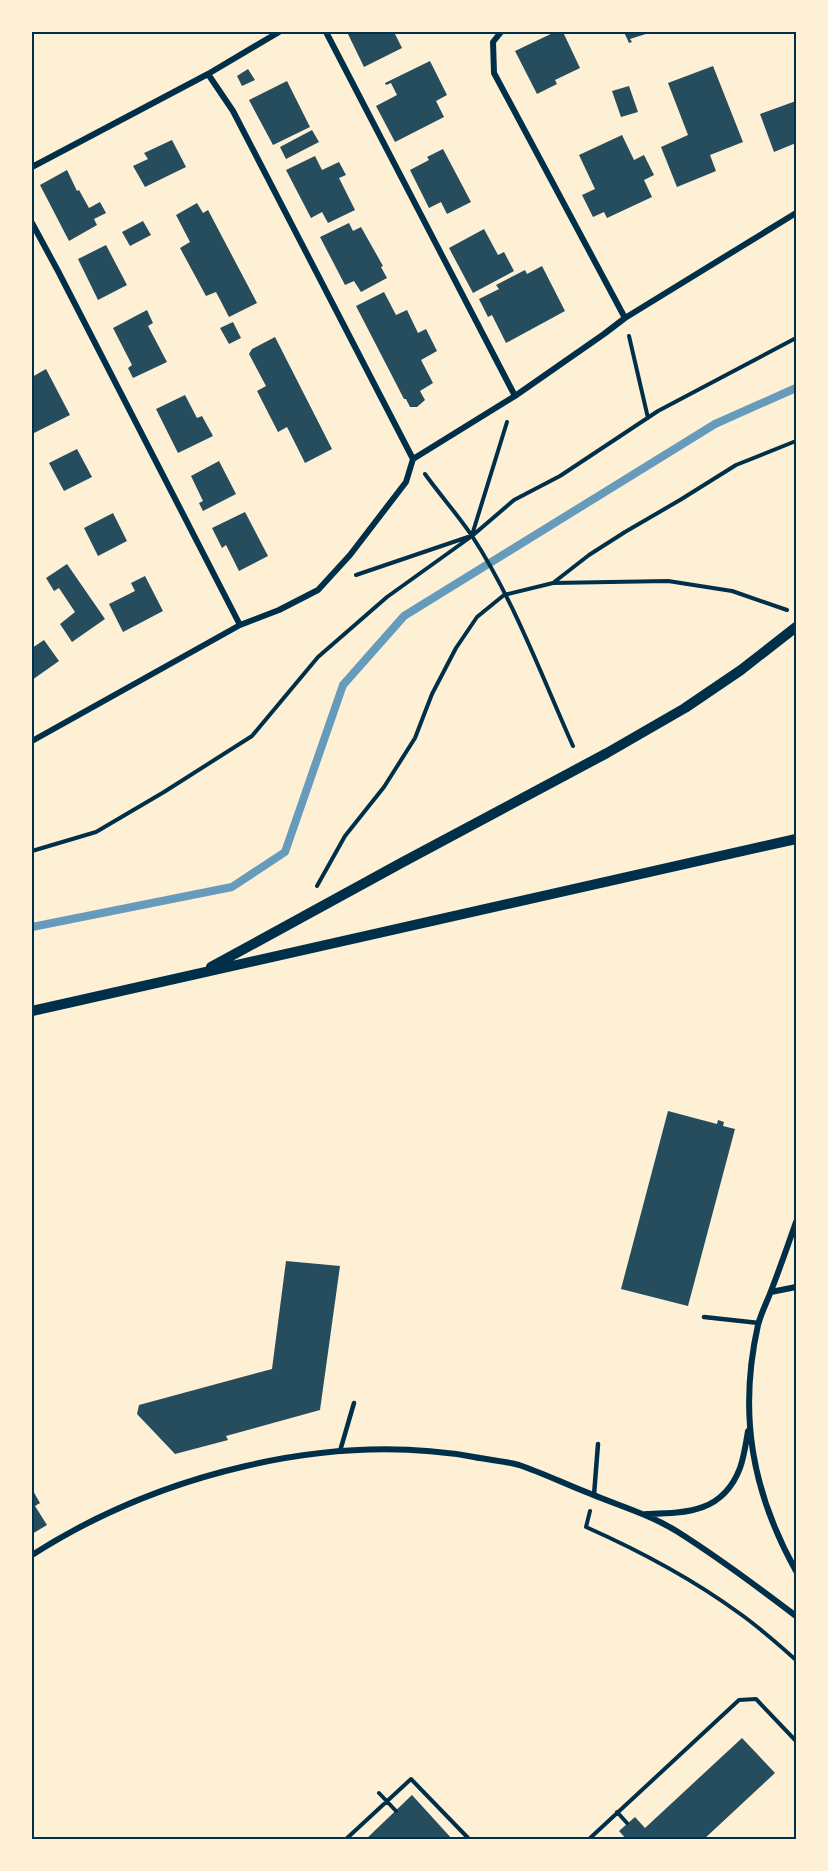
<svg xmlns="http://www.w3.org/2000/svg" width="828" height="1871" font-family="Georgia,serif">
  <rect width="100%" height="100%" fill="#fdf0d5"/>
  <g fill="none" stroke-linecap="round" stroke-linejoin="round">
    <!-- stream -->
    <path stroke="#669bbc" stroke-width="8" d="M32 927 232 887 285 852 343 685 404 616 715 424 796 388"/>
  </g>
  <!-- building -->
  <path fill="#264d5e" d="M347 32H394L402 48 364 67Z
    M555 32H563L580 68 555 80 557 84 537 94 515 51Z
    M624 32H652L630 39 632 42 629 43Z
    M430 61 447 95 436 101 444 117 395 142 376 106 397 95 391 83 386 85 385 83Z
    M713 66 743 142 710 155 716 171 677 187 661 147 688 135 668 83Z
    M248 69 255 80 242 86 237 76Z
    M287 81 310 127 273 145 249 100Z
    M629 86 638 112 621 117 612 91Z
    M796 101V143L774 152 760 114Z
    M312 130 319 142 286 159 280 147Z
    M622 135 634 160 644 155 654 175 644 180 652 197 607 218 604 212 593 217 582 195 595 189 579 155Z
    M172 140 186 167 145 187 133 166 148 159 144 153Z
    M443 149 471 202 447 214 441 202 429 208 410 170 429 160 427 157Z
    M315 156 322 170 339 162 346 175 339 178 355 210 328 223 322 212 311 218 286 170Z
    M67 170 77 191 79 190 89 208 100 202 106 213 94 219 97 225 69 241 40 185Z
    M197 203 203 213 208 210 257 303 229 317 216 292 206 296 180 248 190 242 176 215Z
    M143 221 151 235 130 246 122 232Z
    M349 223 353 231 361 227 383 266 381 267 387 278 361 292 354 281 345 285 320 237Z
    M484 229 498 255 504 252 514 271 473 293 449 248Z
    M106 245 127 285 98 300 78 259Z
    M542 266 565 311 506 343 492 315 488 317 479 299 499 289 496 285 525 270 527 274Z
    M384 292 396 315 407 310 418 333 426 329 437 351 421 360 433 383 420 391 425 400 417 407H410L406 399H404L356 306Z
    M147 310 153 323 148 326 167 362 133 378 128 368 132 365 113 328Z
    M233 322 241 338 229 344 220 328Z
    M275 337 332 449 305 463 287 427 278 432 257 391 266 386 249 354 252 349Z
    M46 369 70 415 32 434V377Z
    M185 395 197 418 202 416 213 436 178 453 156 409Z
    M77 449 92 477 64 491 49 463Z
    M219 461 236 494 203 511 199 503 203 501 191 476Z
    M245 512 268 556 239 571 226 545 222 548 212 528Z
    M113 513 127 541 98 556 84 528Z
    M67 564 105 619 72 642 60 624 75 612 59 588 54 591 46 578Z
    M145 576 163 611 123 632 109 604 135 591 131 583Z
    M44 640 59 661 32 680V648Z
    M668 1111 717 1124 718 1120 724 1122 723 1126 735 1129 688 1306 621 1289Z
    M286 1261 340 1266 320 1410 226 1436 228 1440 175 1454 137 1414 139 1405 272 1369Z
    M32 1489 40 1503 35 1506 47 1525 32 1534Z
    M742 1738 775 1773 703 1840H627L619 1831 635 1817 645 1828Z
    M412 1795 453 1840H365Z"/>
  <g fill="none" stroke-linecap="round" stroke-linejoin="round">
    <!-- path -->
    <path stroke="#003049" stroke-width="4" d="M629 336 648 418
      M425 474C440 495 458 515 472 536 513 598 543 679 573 746
      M472 535 507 422
      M356 575 468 537
      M553 583 589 555 625 532 680 500 736 465 796 441
      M32 851 96 832 164 792 252 736 318 657 387 597 472 536 514 500 560 476 658 411 796 338
      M317 886 345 836 384 787 415 738 432 694 456 648 477 617 504 595 553 583 668 581 732 591 787 610
      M590 1511 586 1527C640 1551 691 1578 739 1613 759 1627 778 1644 796 1660
      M379 1793 396 1811
      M617 1812 627 1823
      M345 1840 411 1779 470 1840
      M588 1840 739 1700 756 1699 796 1741"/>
    <!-- service -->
    <path stroke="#003049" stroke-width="4.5" d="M704 1317 759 1323
      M340 1451 354 1403
      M594 1495 598 1444"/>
    <!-- minor -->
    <path stroke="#003049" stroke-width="6" d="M326 32 515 396
      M501 32 493 42 494 73 625 318
      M208 74 233 111 413 459
      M32 167 208 74 279 32
      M32 223 58 271 240 625
      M32 741 240 625 279 610 318 590 350 555 406 482 413 459 515 396 604 334 625 318 796 213
      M796 1222C788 1245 780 1268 771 1291 767 1302 761 1313 758 1325 738 1414 752 1492 796 1571
      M771 1292 796 1287
      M646 1514C686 1513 723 1513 740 1468 744 1457 746 1443 748 1431
      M32 1555C157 1475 327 1431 474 1457 489 1460 505 1461 519 1465 543 1473 567 1485 591 1494 620 1506 651 1515 678 1532 719 1558 758 1587 796 1616"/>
    <!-- tertiary -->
    <path stroke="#003049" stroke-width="10" d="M211 967 403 862 607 753 685 708 741 670 796 627
      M32 1011 796 839"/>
  </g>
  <!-- border -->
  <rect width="828" height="1871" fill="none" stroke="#fdf0d5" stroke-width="66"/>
  <rect x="33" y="33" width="762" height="1805" fill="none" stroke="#003049" stroke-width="2"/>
</svg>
